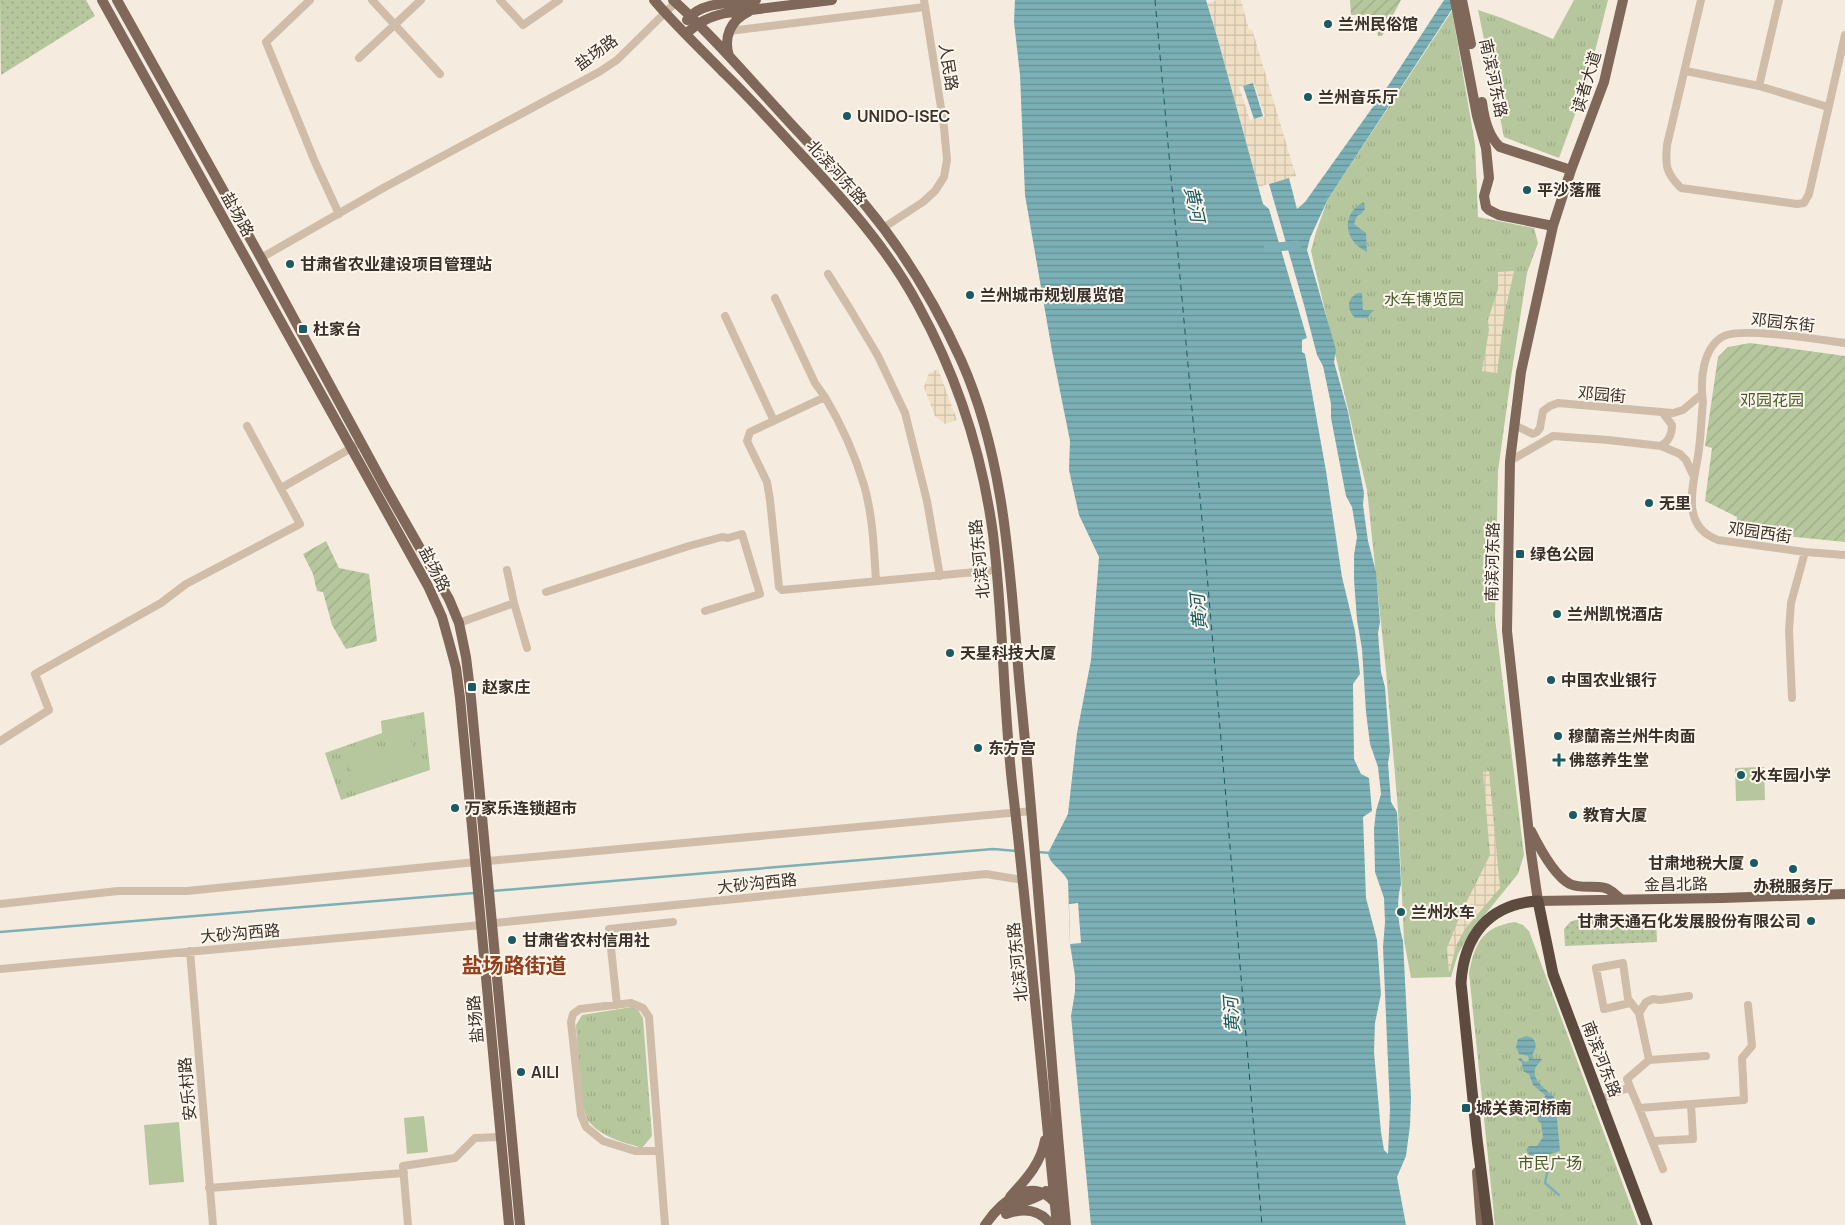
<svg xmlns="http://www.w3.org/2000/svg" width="1845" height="1225" font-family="Manrope,'Noto Sans SC',sans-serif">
  <defs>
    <pattern id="grass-dots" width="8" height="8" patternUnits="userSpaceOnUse" patternTransform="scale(1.25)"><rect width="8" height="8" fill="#b6c79d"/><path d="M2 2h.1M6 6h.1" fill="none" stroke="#9dab87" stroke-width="1.8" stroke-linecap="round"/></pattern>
    <pattern id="park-tufts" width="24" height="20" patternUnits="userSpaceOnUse" patternTransform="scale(1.25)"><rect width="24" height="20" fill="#b6c79d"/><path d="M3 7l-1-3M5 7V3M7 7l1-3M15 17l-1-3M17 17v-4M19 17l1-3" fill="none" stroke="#9dab87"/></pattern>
    <pattern id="garden-furrows" width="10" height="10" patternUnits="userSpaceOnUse" patternTransform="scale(1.25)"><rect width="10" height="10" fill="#b6c79d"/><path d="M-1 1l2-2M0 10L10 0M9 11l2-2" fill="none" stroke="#9dab87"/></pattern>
    <pattern id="plaza-grid" width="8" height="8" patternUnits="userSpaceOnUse" patternTransform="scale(1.25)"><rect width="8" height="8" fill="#efdfc5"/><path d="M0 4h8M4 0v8" fill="none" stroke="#cec0a9"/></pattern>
    <pattern id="water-rules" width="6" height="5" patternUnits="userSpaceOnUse" patternTransform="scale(1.25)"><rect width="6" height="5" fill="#7bb0b6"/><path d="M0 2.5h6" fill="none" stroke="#669094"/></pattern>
  </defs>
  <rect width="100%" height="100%" fill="#f5ecdf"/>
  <!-- grass -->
  <path fill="url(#grass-dots)" d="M0 0H86L95 16 1 75Z
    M1656 918 1657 942 1565 946 1564 929 1570 922 1578 919Z"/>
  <!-- park -->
  <path fill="url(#park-tufts)" d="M1574 0H1608L1588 79 1559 158 1504 137 1478 10 1502 18 1553 39Z
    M1452 11 1475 144 1478 217 1534 228 1538 243 1527 273 1510 384 1498 471 1495 618 1524 855 1518 874 1470 933 1458 954 1451 977 1411 978 1404 940 1398 810 1386 671 1367 490 1311 251 1316 232 1328 199Z
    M424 712 430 770 341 800 325 753 382 733 381 721Z
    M1515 922 1523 925 1529 931 1638 1225H1495L1469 973C1475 943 1482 927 1515 922Z
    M632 1007 638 1010 643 1018 652 1136 642 1148C623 1142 604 1138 590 1123 579 1112 578 1044 576 1025L582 1015Z"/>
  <!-- garden -->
  <path fill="url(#garden-furrows)" d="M1350 0H1401L1382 36H1378L1376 15H1351Z
    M1750 343 1845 356V542L1736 531 1737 517 1705 501 1712 448 1705 446 1718 357 1728 347Z
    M326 541 339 568 369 574 377 641 346 649 332 625 323 592 317 591 313 574 303 554Z"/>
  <!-- pitch -->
  <path fill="#b6c79d" d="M421 718 422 735 387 738 386 720Z
    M410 738 420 769 357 790 347 759Z
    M1764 767 1765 800 1736 801 1735 768Z
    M424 1116 428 1152 407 1154 404 1118Z
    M179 1122 184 1182 149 1185 144 1125Z"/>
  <!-- plaza -->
  <path fill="url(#plaza-grid)" fill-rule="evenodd" d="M1217 0H1241L1249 30 1252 29 1296 176 1258 187 1218 40 1207 3ZM1254 83 1265 116 1250 120 1239 87Z
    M1514 271 1504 316 1497 373 1482 371 1489 330 1488 320 1498 289V272Z
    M938 369 957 420 945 424 935 416 924 387 929 373Z
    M1489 771 1500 888 1465 929 1457 944 1449 973 1447 948 1461 913 1490 855 1483 772Z"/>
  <!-- water -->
  <path fill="url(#water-rules)" d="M1015 0H1206L1218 40 1263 204 1269 209 1307 338 1302 340V352L1305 354 1326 471 1342 577 1355 631 1360 674 1353 684 1354 759 1361 774 1369 778 1372 811 1363 817 1366 898 1377 940 1381 994 1375 1023 1374 1052 1381 1132 1384 1150 1388 1154 1390 1109 1383 947 1385 922 1384 898 1375 872 1374 829 1376 811 1381 794 1378 767 1370 744 1366 712 1362 649 1357 620 1354 580V555L1357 537 1352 507 1346 496 1331 418V404L1323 366 1317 355 1304 305 1269 184 1289 178 1297 209 1305 202 1390 83 1444 0H1458L1328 199 1310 238 1307 250 1336 350 1334 362 1348 412 1364 493 1363 505 1368 541 1376 572 1380 622 1378 633 1381 672 1385 687 1390 751 1388 763 1391 802 1397 812 1401 884C1396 902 1398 924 1403 941L1411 1098 1410 1125 1406 1156 1397 1177 1406 1225H1091L1071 1016 1075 992V976L1070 944 1068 881C1063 870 1049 864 1048 853L1068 814 1077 733 1091 660 1099 557 1079 515 1069 470 1070 441 1052 351 1025 195 1020 75 1014 22Z
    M1253 83 1263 116 1254 119 1243 86Z
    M1364 202 1365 209 1361 214 1357 216 1354 224 1366 233 1367 252C1344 241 1340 214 1364 202Z
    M1358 293H1362L1363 310H1374L1367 318H1355C1346 309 1347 298 1358 293Z
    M1526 1036C1537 1037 1538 1047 1532 1055L1533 1059H1542C1540 1063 1536 1065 1535 1069 1532 1082 1548 1090 1555 1098L1560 1151 1546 1155 1545 1160 1548 1167 1547 1169 1542 1166 1536 1157 1530 1156 1526 1150 1529 1146H1537L1543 1137 1541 1123 1538 1121 1537 1115 1543 1108 1545 1095 1533 1085 1529 1074 1523 1071 1522 1063 1518 1059 1522 1058V1060L1526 1062 1529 1060 1528 1056 1519 1054 1516 1047 1518 1039Z"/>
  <!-- pier -->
  <path fill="#f5ecdf" d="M1078 903 1081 943 1070 944 1069 904Z"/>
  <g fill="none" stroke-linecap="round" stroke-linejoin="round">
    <!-- stream -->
    <path stroke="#7bb0b6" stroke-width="2.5" d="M1038 852 1050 853
      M492 891 993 849 1017 851
      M0 932 474 893
      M1548 1169 1545 1183 1559 1195"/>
    <!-- canal -->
    <path stroke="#7bb0b6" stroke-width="9" d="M1268 248 1297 245"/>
    <!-- ferry -->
    <path stroke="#1a5a62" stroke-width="1" stroke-dasharray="6 5" stroke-linecap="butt" d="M1155 0 1208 586 1262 1225"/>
    <!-- minor -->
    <path stroke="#cfbda9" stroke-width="8" d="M310 0 266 42 315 162 339 214
      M372 0 440 74
      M500 0 523 25 559 0
      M1701 0 1667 145C1665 166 1666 173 1681 188L1797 204 1804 203 1809 194 1845 35
      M729 31 925 7
      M359 58 421 0
      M1686 71 1759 86 1828 107
      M1759 86 1779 0
      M883 228 923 202 935 191 944 177 947 160 944 127 924 0
      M261 258 385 187 599 72 617 60 676 2
      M828 274 850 309 878 356 905 413 927 501 940 576
      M775 298 815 383 825 397
      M725 316 774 421
      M1845 343C1821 340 1743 327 1724 336 1702 347 1700 382 1703 402 1701 420 1701 438 1698 456 1693 487 1680 526 1718 540L1805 552 1845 555
      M1514 425 1533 434 1537 432 1540 428 1543 411 1550 406 1558 403 1673 413 1683 410 1702 394
      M1661 446C1669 441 1672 435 1672 425L1663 413
      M1510 461 1553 436 1608 440 1661 446 1680 454 1686 460 1693 475
      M281 488 355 446
      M507 570 514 603
      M876 581C874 550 873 516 864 485 855 455 841 424 825 397L750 432 747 441 767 482 770 500 779 587 782 590 997 570
      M546 592 689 546 722 537 728 538 742 534 760 594 705 611
      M459 623 514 603 527 648
      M1792 698 1789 630 1791 603 1805 552
      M0 741 49 710 35 674 161 603 186 584 300 524 247 426
      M488 861 1032 811
      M0 904 118 891H187L476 862
      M494 923 986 874 1023 880
      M190 951 213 1225
      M0 969 482 925
      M1630 1003 1604 1009 1596 968 1623 963 1628 999 1639 1013
      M617 1005 609 929 673 922
      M1649 1060 1706 1056
      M1630 1087 1627 1079 1649 1060 1639 1013 1646 1002 1653 999 1660 1000 1689 996
      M1600 1099 1630 1087 1639 1108 1744 1100 1742 1058 1752 1046 1748 1005
      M1639 1108 1663 1169
      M1652 1141 1693 1139 1691 1104
      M659 1151H635L603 1141 586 1127 581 1115 571 1022 573 1014 580 1009 631 1003 643 1008 649 1017 665 1225
      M209 1188 404 1173
      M408 1225 403 1166 455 1158 475 1138 500 1137"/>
    <!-- major -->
    <path stroke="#7f6859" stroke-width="10" d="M102 0 428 586 442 617 449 642 456 668 460 698 509 1225
      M117 0 261 258 384 485 449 599 459 623 466 657 471 698 520 1225
      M654 0C676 26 701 49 724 73 750 98 774 125 798 151 843 199 887 247 918 305 957 376 982 453 993 534 1003 616 1003 700 1012 783 1029 930 1042 1077 1057 1225
      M673 0C711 34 745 74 780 112 808 143 839 174 866 206 905 253 936 305 961 360 1007 463 1010 579 1020 689 1038 868 1049 1047 1066 1225
      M1455 0 1477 116 1486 148 1489 178 1484 196 1486 207 1489 210 1499 215 1553 226
      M1462 0 1471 44
      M1623 0 1604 82 1571 170 1553 226 1521 372 1510 461 1507 631 1531 853 1538 901 1722 898 1845 894
      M687 20C701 1 734 3 756 0
      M686 34C698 22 709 17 726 13L832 0
      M729 56C723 37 731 20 748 12
      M1482 102C1484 118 1488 136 1500 147L1571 170
      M1531 831C1539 847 1554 876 1570 884 1581 889 1594 885 1605 888 1611 889 1616 896 1621 899
      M1477 1172 1481 1225
      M1010 1197C1025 1180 1041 1164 1045 1140
      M1006 1210C1018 1201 1036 1201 1046 1191
      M1006 1214C1023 1208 1040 1209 1051 1225
      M985 1225C1001 1202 1032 1174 1056 1204"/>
    <!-- highway -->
    <path stroke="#5e4b40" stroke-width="11" d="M1488 1225 1477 1139 1461 983C1464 935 1489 904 1538 901L1553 974 1647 1225"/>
  </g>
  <!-- markers -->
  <g fill="#1a5a62" stroke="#fcf6ed" stroke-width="2">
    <circle cx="1328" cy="24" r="5"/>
    <circle cx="1308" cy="97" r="5"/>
    <circle cx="847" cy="116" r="5"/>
    <circle cx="1527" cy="190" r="5"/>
    <circle cx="290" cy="264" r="5"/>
    <circle cx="970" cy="295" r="5"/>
    <rect x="298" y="324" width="10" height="10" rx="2.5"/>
    <circle cx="1649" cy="503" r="5"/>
    <rect x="1515" y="549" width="10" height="10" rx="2.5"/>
    <circle cx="1557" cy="614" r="5"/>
    <circle cx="950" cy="653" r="5"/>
    <circle cx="1551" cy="680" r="5"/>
    <rect x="467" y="682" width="10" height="10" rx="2.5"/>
    <circle cx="1558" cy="736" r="5"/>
    <circle cx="978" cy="748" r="5"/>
    <path d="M1556.5 752.5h5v5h5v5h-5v5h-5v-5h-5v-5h5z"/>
    <circle cx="1741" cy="775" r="5"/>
    <circle cx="455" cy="808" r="5"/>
    <circle cx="1573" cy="815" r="5"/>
    <circle cx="1754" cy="863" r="5"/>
    <circle cx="1793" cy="869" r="5"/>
    <circle cx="1401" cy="912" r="5"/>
    <circle cx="1811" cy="921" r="5"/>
    <circle cx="512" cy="940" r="5"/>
    <circle cx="521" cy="1072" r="5"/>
    <rect x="1461" y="1103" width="10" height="10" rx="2.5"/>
  </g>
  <g text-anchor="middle" stroke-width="4" stroke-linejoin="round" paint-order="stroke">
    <!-- poi labels -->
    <g font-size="16" font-weight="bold" fill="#3c302a" stroke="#fcf6ed" text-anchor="start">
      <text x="1338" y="30">兰州民俗馆</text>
      <text x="1318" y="103">兰州音乐厅</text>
      <text x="857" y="122">UNIDO-ISEC</text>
      <text x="1537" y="196">平沙落雁</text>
      <text x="300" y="270">甘肃省农业建设项目管理站</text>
      <text x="980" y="301">兰州城市规划展览馆</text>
      <text x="313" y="335">杜家台</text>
      <text x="1659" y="509">无里</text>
      <text x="1530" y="560">绿色公园</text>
      <text x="1567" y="620">兰州凯悦酒店</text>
      <text x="960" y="659">天星科技大厦</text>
      <text x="1561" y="686">中国农业银行</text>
      <text x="482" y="693">赵家庄</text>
      <text x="1568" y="742">穆蘭斋兰州牛肉面</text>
      <text x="988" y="754">东方宫</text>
      <text x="1569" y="766">佛慈养生堂</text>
      <text x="1751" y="781">水车园小学</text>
      <text x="465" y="814">万家乐连锁超市</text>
      <text x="1583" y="821">教育大厦</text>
      <text x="1744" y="869" text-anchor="end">甘肃地税大厦</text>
      <text x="1793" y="892" text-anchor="middle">办税服务厅</text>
      <text x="1411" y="918">兰州水车</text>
      <text x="1801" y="927" text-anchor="end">甘肃天通石化发展股份有限公司</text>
      <text x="522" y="946">甘肃省农村信用社</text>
      <text x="531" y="1078">AILI</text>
      <text x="1476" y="1114">城关黄河桥南</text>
    </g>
    <!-- street labels -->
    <g font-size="16" fill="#3c302a" stroke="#fcf6ed">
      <text transform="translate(596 52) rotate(-36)" y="6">盐场路</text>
      <text transform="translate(949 67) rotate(81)" y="6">人民路</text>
      <text transform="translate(1494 78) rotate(78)" y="6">南滨河东路</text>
      <text transform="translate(1586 82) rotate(-73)" y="6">读者大道</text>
      <text transform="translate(837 172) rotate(48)" y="6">北滨河东路</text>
      <text transform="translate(238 214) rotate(61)" y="6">盐场路</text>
      <text transform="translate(1783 322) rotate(6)" y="6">邓园东街</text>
      <text transform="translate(1602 394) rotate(5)" y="6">邓园街</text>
      <text transform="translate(1760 532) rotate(8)" y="6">邓园西街</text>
      <text transform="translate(979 559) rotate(-96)" y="6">北滨河东路</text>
      <text transform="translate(1492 562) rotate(-89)" y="6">南滨河东路</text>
      <text transform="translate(435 569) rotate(63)" y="6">盐场路</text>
      <text transform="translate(757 883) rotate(-6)" y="6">大砂沟西路</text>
      <text transform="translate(1676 884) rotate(-1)" y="6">金昌北路</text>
      <text transform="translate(240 933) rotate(-5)" y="6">大砂沟西路</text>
      <text transform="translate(1017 962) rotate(-96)" y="6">北滨河东路</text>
      <text transform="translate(475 1019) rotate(-95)" y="6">盐场路</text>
      <text transform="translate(1602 1059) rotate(69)" y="6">南滨河东路</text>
      <text transform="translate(187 1089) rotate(-95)" y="6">安乐村路</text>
    </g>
    <!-- park labels -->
    <g font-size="16" fill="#485d2b" stroke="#fcf6ed">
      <text x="1424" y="305">水车博览园</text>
      <text x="1772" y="406">邓园花园</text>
      <text x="1550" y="1169">市民广场</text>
    </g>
    <!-- water labels -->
    <g font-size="18" font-style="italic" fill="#1a5a62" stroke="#fcf6ed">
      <text transform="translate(1194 204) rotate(78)" y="6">黄河</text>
      <text transform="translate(1199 612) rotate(-95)" y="6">黄河</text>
      <text transform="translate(1232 1015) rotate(-94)" y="6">黄河</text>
    </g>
    <!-- district labels -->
    <g font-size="21" font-weight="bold" fill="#943e1a" stroke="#fcf6ed">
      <text x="514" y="973">盐场路街道</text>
    </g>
  </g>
</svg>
